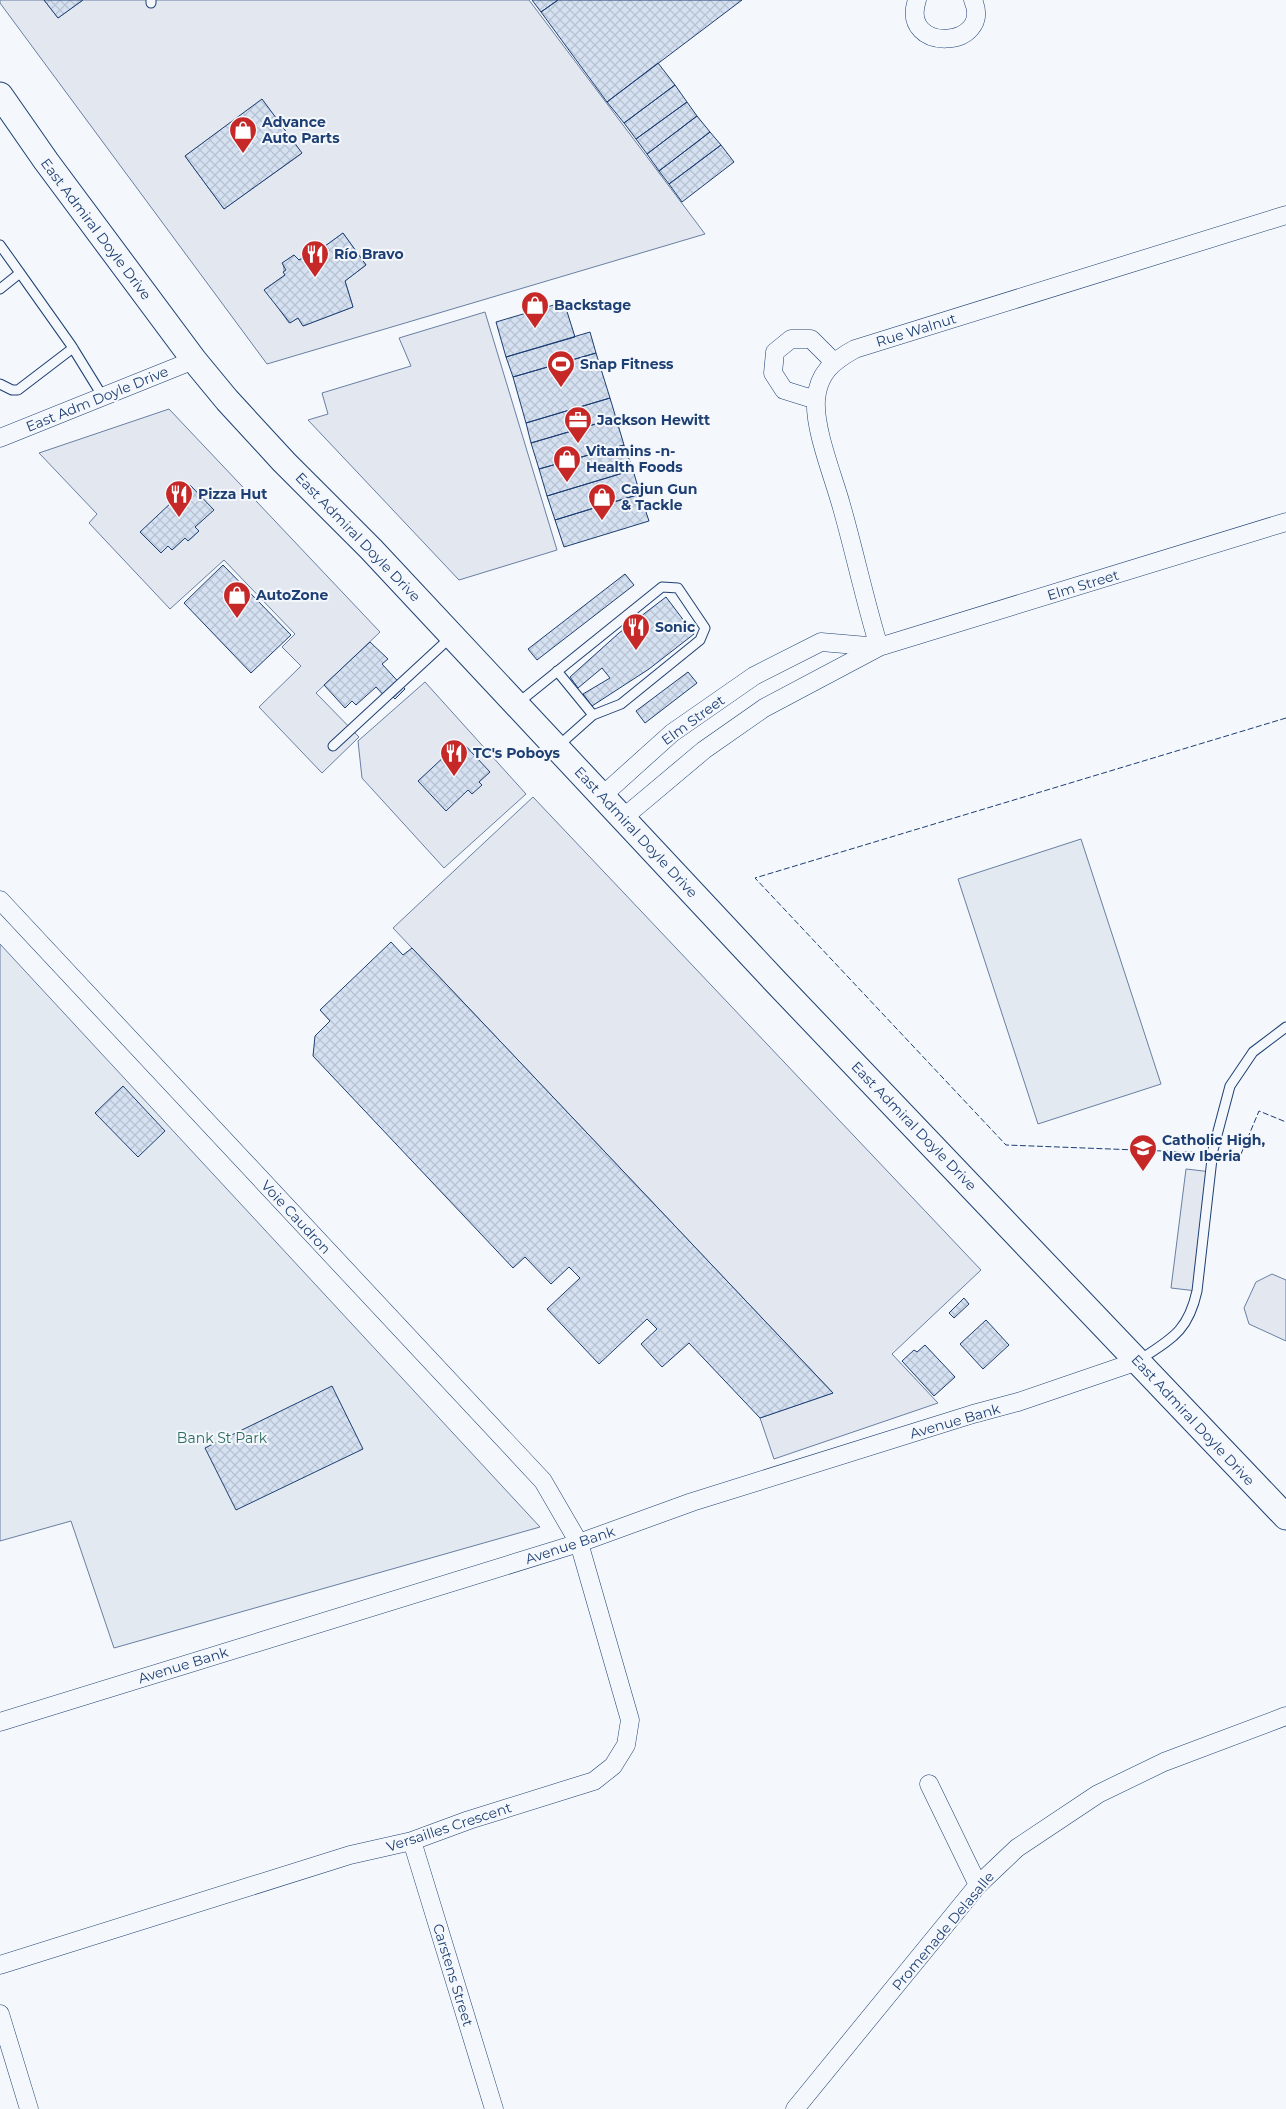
<svg xmlns="http://www.w3.org/2000/svg" width="1286" height="2109" font-family="Montserrat,sans-serif">
  <defs>
    <pattern id="building-cross-hatch" width="8" height="8" patternUnits="userSpaceOnUse" patternTransform="scale(1.25)"><rect width="8" height="8" fill="#d5e0f0"/><path d="M0 0l8 8M0 8l8-8" fill="none" stroke="#b6c1d1"/></pattern>
  </defs>
  <rect width="100%" height="100%" fill="#f4f7fb"/>
  <!-- park -->
  <path fill="#e3e9f0" stroke="#687fa3" d="M1081 839 1161 1084 1038 1124 958 879Z
    M0 944 540 1527 114 1648 71 1521 0 1541Z"/>
  <!-- parking -->
  <path fill="#e3e8f0" stroke="#687fa3" fill-rule="evenodd" d="M0 0H44L58 18 83 0H529L705 234 267 364 0 3ZM262 100 301 154 224 209 185 156ZM343 233 366 265 345 281 353 307 303 326 298 318 289 323 265 289 285 275 283 263 294 255 299 260 303 258 306 260Z
    M485 312 557 550 459 580 308 420 328 414 322 393 411 366 399 338Z
    M169 409 380 632 316 693 359 737 322 773 259 707 301 666 282 647 295 634 224 560 170 609 89 523 97 514 39 453ZM190 485 213 510 195 527 199 531 188 541 185 538 172 550 168 546 161 553 141 532Z
    M425 682 526 794 444 868 362 778 358 741Z
    M533 797 981 1270 892 1354 938 1403 774 1459 760 1418 833 1393 393 928Z
    M1186 1169 1212 1172 1197 1291 1171 1288Z
    M1272 1274 1286 1280V1341L1249 1324 1244 1308 1256 1282Z"/>
  <!-- building -->
  <path fill="url(#building-cross-hatch)" stroke="#1d3f73" d="M44 0H83L58 18Z
    M532 0H558L541 12Z
    M558 0H742L607 102 541 12Z
    M658 63 675 85 624 123 607 102Z
    M675 85 687 102 636 139 624 123Z
    M262 99 302 153 224 209 185 156Z
    M687 102 697 116 647 154 636 139Z
    M697 116 710 132 659 171 647 154Z
    M710 132 721 145 669 184 659 171Z
    M721 145 734 162 682 202 669 184Z
    M343 233 366 265 345 281 353 307 303 326 298 318 290 323 264 290 285 275 283 272 286 270 282 263 294 255 299 260 303 258 306 260Z
    M564 302 575 337 506 357 496 322Z
    M590 332 596 353 513 377 506 357Z
    M596 353 610 398 526 423 513 377Z
    M610 398 616 418 531 443 526 423Z
    M616 418 624 445 539 469 531 443Z
    M624 445 633 470 547 496 539 469Z
    M633 470 640 494 555 520 547 496Z
    M190 485 214 510 195 527 199 531 188 541 185 538 172 550 168 546 161 553 140 532Z
    M640 494 649 521 564 547 555 520Z
    M223 565 291 635 251 673 184 603Z
    M625 574 634 585 537 660 528 649Z
    M666 597 694 634 649 669 592 706 583 694 610 678 602 668 578 688 570 677 619 633Z
    M370 642 388 659 382 664 405 689 395 699 392 696 388 700 376 687 356 705 352 701 345 708 324 685Z
    M688 672 697 683 645 723 636 711Z
    M461 741 490 772 479 782 482 785 472 794 468 790 446 811 418 781Z
    M391 942 403 955 412 948 833 1393 760 1418 689 1343 662 1367 641 1344 657 1329 647 1319 599 1364 547 1309 580 1278 569 1267 551 1284 525 1257 513 1268 313 1056 315 1036 330 1021 320 1010Z
    M123 1086 165 1131 138 1157 95 1113Z
    M964 1298 969 1304 954 1318 949 1313Z
    M986 1320 1009 1345 983 1369 960 1344Z
    M925 1345 955 1377 934 1396 902 1361 914 1350 917 1352Z
    M332 1386 363 1449 236 1510 205 1448Z"/>
  <g fill="none" stroke-linecap="round" stroke-linejoin="round">
    <!-- service casing -->
    <g stroke="#1d3f73" stroke-width="11">
      <path id="service" d="M151 3V0
        M0 245 20 273 0 289
        M20 273 71 345 103 397
        M0 384 12 390H18L73 348
        M557 671 593 715
        M518 703 662 587 678 588 705 628 700 640 621 704 593 715 557 747
        M333 746 452 636
        M1138 1361C1171 1339 1188 1332 1197 1291L1213 1150 1230 1086 1253 1052 1286 1027"/>
    </g>
    <!-- minor casing -->
    <g stroke="#1d3f73" stroke-width="19">
      <path id="minor" d="M917 0C899 54 994 49 973 0
        M816 400 784 390 773 373 775 352 791 339H811L833 361
        M0 438 194 360
        M879 647C865 601 855 554 842 508 834 478 814 430 816 400 818 373 833 361 855 349L1286 215
        M602 796 672 733 754 676 821 642 879 647
        M623 818 704 750 764 708 879 647 1286 522
        M0 900 543 1481 579 1543 630 1720 626 1745 613 1766 594 1781 469 1820 412 1841 350 1855 0 1965
        M0 1722 579 1543 692 1502 973 1414 1018 1402 1138 1361
        M929 1784 978 1885
        M412 1841 494 2109
        M0 2014 29 2109
        M795 2109 978 1885 1017 1848 1098 1794 1164 1762 1286 1716"/>
    </g>
    <!-- secondary casing -->
    <g stroke="#1d3f73" stroke-width="27">
      <path id="secondary" d="M0 95 46 161 194 360 227 400 284 462 371 549 774 980 1286 1517"/>
    </g>
    <!-- service -->
    <use href="#service" stroke="#f4f7fb" stroke-width="9"/>
    <!-- minor -->
    <use href="#minor" stroke="#f4f7fb" stroke-width="18"/>
    <!-- secondary -->
    <use href="#secondary" stroke="#f4f7fb" stroke-width="25"/>
    <!-- fence -->
    <path stroke="#1d3f73" stroke-width="1" stroke-dasharray="6 2.5" stroke-linecap="butt" d="M1286 718 755 878 1006 1145 1241 1154 1259 1111 1286 1122"/>
  </g>
  <!-- icons -->
  <defs>
    <g id="shop-pin" transform="scale(1.4375)"><path d="M0 17L-7.5 6A9.5 9.5 0 1 1 7.5 6Z" fill="#c62828" stroke="#f4f7fb"/><path d="M-5-2.5h2.3a2.7 3.5 0 0 1 5.4 0H5L5.5 6h-11ZM-1.5-2.5h3a1.5 2.3 0 0 0-3 0Z" fill="#fff"/></g>
    <g id="restaurant-pin" transform="scale(1.4375)"><path d="M0 17L-7.5 6A9.5 9.5 0 1 1 7.5 6Z" fill="#c62828" stroke="#f4f7fb"/><path d="M-5-6h1v4h1v-4h1v4h1v-4h1v5L-1.5 .5V6h-2V.5L-5-1ZM5-6V6H3V1.5H1.5Q1.5-4 5-6Z" fill="#fff"/></g>
    <g id="stadium-pin" transform="scale(1.4375)"><path d="M0 17L-7.5 6A9.5 9.5 0 1 1 7.5 6Z" fill="#c62828" stroke="#f4f7fb"/><path d="M0-5a6.5 5 0 1 0 0 10a6.5 5 0 1 0 0-10ZM-3.5-1.8h7v3.6h-7Z" fill="#fff"/></g>
    <g id="office-pin" transform="scale(1.4375)"><path d="M0 17L-7.5 6A9.5 9.5 0 1 1 7.5 6Z" fill="#c62828" stroke="#f4f7fb"/><path d="M-6-3h4V-5.5h4V-3h4V5H-6ZM-1-4.5V-3h2v-1.5ZM-6 0V1H6V0Z" fill="#fff"/></g>
    <g id="school-pin" transform="scale(1.4375)"><path d="M0 17L-7.5 6A9.5 9.5 0 1 1 7.5 6Z" fill="#c62828" stroke="#f4f7fb"/><path d="M0-5L7-2L0 1L-7-2ZM-4 1L0 2.5L4 1V4Q0 6-4 4Z" fill="#fff"/></g>
  </defs>
  <g fill-rule="evenodd">
    <use href="#shop-pin" x="243" y="130"/>
    <use href="#restaurant-pin" x="315" y="254"/>
    <use href="#shop-pin" x="535" y="305"/>
    <use href="#stadium-pin" x="561" y="364"/>
    <use href="#office-pin" x="578" y="420"/>
    <use href="#shop-pin" x="567" y="459"/>
    <use href="#restaurant-pin" x="179" y="494"/>
    <use href="#shop-pin" x="602" y="497"/>
    <use href="#shop-pin" x="237" y="595"/>
    <use href="#restaurant-pin" x="636" y="627"/>
    <use href="#restaurant-pin" x="454" y="753"/>
    <use href="#school-pin" x="1143" y="1148"/>
  </g>
  <g text-anchor="middle" stroke-width="4" stroke-linejoin="round" paint-order="stroke">
    <!-- poi labels -->
    <g font-size="14" font-weight="bold" fill="#1d3f73" stroke="#f4f7fb" text-anchor="start">
      <text x="262" y="127">Advance<tspan x="262" dy="16">Auto Parts</tspan></text>
      <text x="334" y="259">Río Bravo</text>
      <text x="554" y="310">Backstage</text>
      <text x="580" y="369">Snap Fitness</text>
      <text x="597" y="425">Jackson Hewitt</text>
      <text x="586" y="456">Vitamins -n-<tspan x="586" dy="16">Health Foods</tspan></text>
      <text x="621" y="494">Cajun Gun<tspan x="621" dy="16">&amp; Tackle</tspan></text>
      <text x="198" y="499">Pizza Hut</text>
      <text x="256" y="600">AutoZone</text>
      <text x="655" y="632">Sonic</text>
      <text x="473" y="758">TC's Poboys</text>
      <text x="1162" y="1145">Catholic High,<tspan x="1162" dy="16">New Iberia</tspan></text>
    </g>
    <!-- street labels -->
    <g font-size="14" fill="#1d3f73" stroke="#f4f7fb">
      <text transform="translate(96 229) rotate(53)" y="5">East Admiral Doyle Drive</text>
      <text transform="translate(916 330) rotate(-17)" y="5">Rue Walnut</text>
      <text transform="translate(97 399) rotate(-22)" y="5">East Adm Doyle Drive</text>
      <text transform="translate(358 537) rotate(46)" y="5">East Admiral Doyle Drive</text>
      <text transform="translate(1083 585) rotate(-17)" y="5">Elm Street</text>
      <text transform="translate(693 720) rotate(-36)" y="5">Elm Street</text>
      <text transform="translate(636 832) rotate(47)" y="5">East Admiral Doyle Drive</text>
      <text transform="translate(914 1126) rotate(46)" y="5">East Admiral Doyle Drive</text>
      <text transform="translate(296 1217) rotate(47)" y="5">Voie Caudron</text>
      <text transform="translate(1193 1420) rotate(47)" y="5">East Admiral Doyle Drive</text>
      <text transform="translate(955 1421) rotate(-16)" y="5">Avenue Bank</text>
      <text transform="translate(570 1545) rotate(-18)" y="5">Avenue Bank</text>
      <text transform="translate(183 1665) rotate(-17)" y="5">Avenue Bank</text>
      <text transform="translate(449 1827) rotate(-18)" y="5">Versailles Crescent</text>
      <text transform="translate(943 1931) rotate(-50)" y="5">Promenade Delasalle</text>
      <text transform="translate(453 1975) rotate(73)" y="5">Carstens Street</text>
    </g>
    <!-- park labels -->
    <g font-size="14" fill="#2c6c60" stroke="#f4f7fb">
      <text x="222" y="1443">Bank St Park</text>
    </g>
  </g>
</svg>
